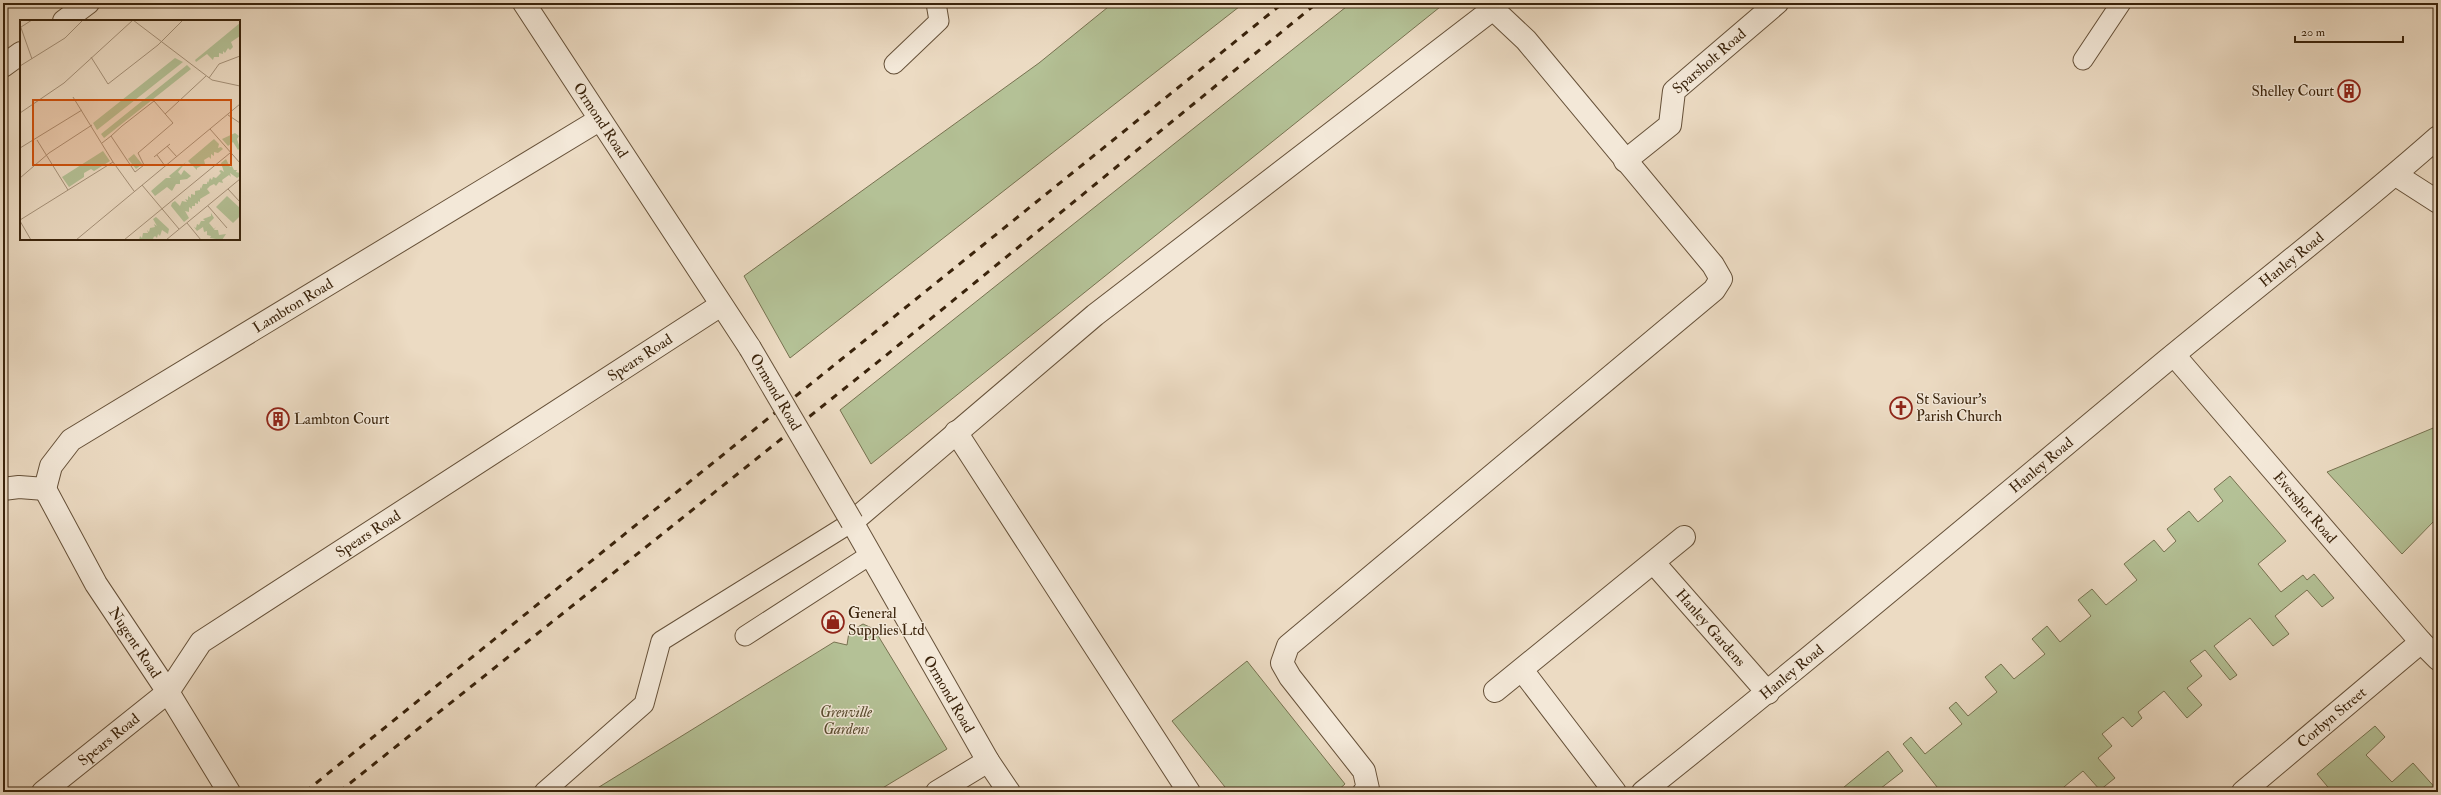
<svg xmlns="http://www.w3.org/2000/svg" width="2441" height="795" font-family="'IM FELL Double Pica',serif">
  <rect width="100%" height="100%" fill="#ecdbc3"/>
  <filter id="stains"><feTurbulence type="fractalNoise" baseFrequency=".005" numOctaves="4"/><feColorMatrix values="0 0 0 0 .2 0 0 0 0 .09 0 0 0 0 .02 0 0 0 .5 -.17"/></filter>
  <radialGradient id="worn" r=".72"><stop offset=".6" stop-color="#630" stop-opacity="0"/><stop offset="1" stop-color="#630" stop-opacity=".3"/></radialGradient>
  <!-- green -->
  <path fill="#b4c196" stroke="#777250" d="M1113 3H1244L790 358 744 276 1039 63Z
    M1351 3H1445L871 464 840 410Z
    M2438 426V525L2434 521 2402 554 2327 472Z
    M2230 476 2286 541 2258 564 2281 592 2303 575 2307 580 2314 574 2334 598 2322 607 2307 590 2275 616 2289 634 2273 646 2250 618 2214 646 2237 675 2230 680 2205 650 2190 661 2202 676 2187 688 2202 705 2187 718 2164 691 2138 712 2142 718 2132 727 2123 717 2102 734 2112 746 2098 758 2115 778 2100 790 2083 771 2058 792H1941L1903 744 1911 737 1925 754 1962 724 1949 708 1956 702 1968 716 1997 692 1985 677 2001 664 2014 679 2045 654 2032 639 2047 626 2060 642 2091 616 2078 600 2092 589 2106 605 2137 580 2124 564 2154 540 2164 552 2176 541 2167 529 2189 511 2198 522 2223 501 2214 489Z
    M863 624 874 629 947 749 876 792H591L834 642 847 645 849 632Z
    M1247 661 1345 784 1336 792H1229L1172 721Z
    M2375 726 2385 737 2366 755 2392 782 2413 763 2438 791 2332 792 2317 774Z
    M1888 751 1903 771 1876 792H1838Z"/>
  <g fill="none" stroke-linecap="round" stroke-linejoin="round">
    <!-- service casing -->
    <g stroke="#665139" stroke-width="21">
      <path id="service" d="M2083 60 2121 3
        M894 64 939 21 936 3
        M745 636 870 555
        M544 792 644 704 661 641 852 522"/>
    </g>
    <!-- minor casing -->
    <g stroke="#665139" stroke-width="24">
      <g id="minor">
        <path id="s1" d="M524 3 750 348"/>
        <path d="M64 21 88 3"/>
        <path d="M3 66 21 53"/>
        <path id="s2" d="M1625 161 1670 125 1674 91 1777 3"/>
        <path d="M2396 175 2438 202"/>
        <path id="s3" d="M2174 355 2421 642 2438 659"/>
        <path d="M956 432 1189 792"/>
        <path d="M3 489 19 487 45 489"/>
        <path id="s4" d="M45 489 51 466 71 440 599 120"/>
        <path id="s5" d="M45 489 96 584 168 692 229 792"/>
        <path id="s6" d="M1654 563 1768 693"/>
        <path d="M1522 670 1615 792"/>
        <path d="M1495 691 1684 537"/>
        <path id="s7" d="M43 792 168 692 201 642 721 305"/>
        <path d="M937 792 988 761"/>
        <path d="M1009 792 988 761 852 522 1095 315 1493 9 1526 40 1713 265 1721 279 1714 290 1288 646 1282 663 1290 677 1364 771 1368 789 1364 792"/>
        <path id="s8" d="M2243 792 2421 642"/>
      </g>
    </g>
    <!-- tertiary casing -->
    <g stroke="#665139" stroke-width="24">
      <g id="tertiary">
        <path id="s9" d="M1643 792C1820 651 1993 505 2166 361 2257 286 2350 215 2438 137"/>
      </g>
    </g>
    <!-- service -->
    <use href="#service" stroke="#f3e8d8" stroke-width="19"/>
    <!-- minor -->
    <use href="#minor" stroke="#f3e8d8" stroke-width="22"/>
    <!-- tertiary -->
    <use href="#tertiary" stroke="#f3e8d8" stroke-width="22"/>
    <!-- rail -->
    <path stroke="#3a230b" stroke-width="3" stroke-dasharray="7 7" stroke-linecap="butt" d="M305 792 1283 3
      M339 792 884 357 1317 3"/>
    <!-- minor-bridge casing -->
    <g stroke="#665139" stroke-width="24" stroke-linecap="butt">
      <g id="minor-bridge">
        <path id="s10" d="M750 348 852 522"/>
      </g>
    </g>
    <!-- minor-bridge -->
    <use href="#minor-bridge" stroke="#f3e8d8" stroke-width="22"/>
  </g>
  <!-- icons -->
  <defs>
    <g id="building-ring" transform="scale(1.15)"><circle r="9.5" fill="#f3e8d8" stroke="#8f2418" stroke-width="1.5"/><path d="M-4-6H4V6H1V3H-1V6H-4ZM-2.5-4.3h1.7v1.8h-1.7ZM.8-4.3h1.7v1.8H.8ZM-2.5-1h1.7V.8h-1.7ZM.8-1h1.7V.8H.8Z" fill="#8f2418"/></g>
    <g id="church-ring" transform="scale(1.15)"><circle r="9.5" fill="#f3e8d8" stroke="#8f2418" stroke-width="1.5"/><path d="M-1.2-6h2.4v3.5h3.3v2.4h-3.3V6h-2.4V-.1h-3.3v-2.4h3.3Z" fill="#8f2418"/></g>
    <g id="shop-ring" transform="scale(1.15)"><circle r="9.5" fill="#f3e8d8" stroke="#8f2418" stroke-width="1.5"/><path d="M-5-2.5h2.3a2.7 3.5 0 0 1 5.4 0H5L5.5 6h-11ZM-1.5-2.5h3a1.5 2.3 0 0 0-3 0Z" fill="#8f2418"/></g>
  </defs>
  <g fill-rule="evenodd">
    <use href="#building-ring" x="2349" y="91"/>
    <use href="#church-ring" x="1901" y="408"/>
    <use href="#building-ring" x="278" y="419"/>
    <use href="#shop-ring" x="833" y="622"/>
  </g>
  <g text-anchor="middle" stroke-width="3" stroke-linejoin="round" paint-order="stroke">
    <!-- street labels -->
    <g font-size="15" fill="#3a230b" stroke="#f3e8d8">
      <text dy="5" stroke="none"><textPath href="#s2" startOffset="138">Sparsholt Road</textPath></text>
      <text dy="5" stroke="none"><textPath href="#s1" startOffset="140">Ormond Road</textPath></text>
      <text dy="5" stroke="none"><textPath href="#s9" startOffset="839">Hanley Road</textPath></text>
      <text dy="5" stroke="none"><textPath href="#s4" startOffset="316">Lambton Road</textPath></text>
      <text dy="5" stroke="none"><textPath href="#s7" startOffset="743">Spears Road</textPath></text>
      <text dy="5" stroke="none"><textPath href="#s10" startOffset="51">Ormond Road</textPath></text>
      <text dy="5" stroke="none"><textPath href="#s9" startOffset="515">Hanley Road</textPath></text>
      <text dy="5" stroke="none"><textPath href="#s3" startOffset="201">Evershot Road</textPath></text>
      <text dy="5" stroke="none"><textPath href="#s7" startOffset="419">Spears Road</textPath></text>
      <text dy="5" stroke="none"><textPath href="#s6" startOffset="86">Hanley Gardens</textPath></text>
      <text dy="5" stroke="none"><textPath href="#s5" startOffset="178">Nugent Road</textPath></text>
      <text dy="5" stroke="none"><textPath href="#s9" startOffset="191">Hanley Road</textPath></text>
      <text transform="translate(949 694) rotate(60)" y="5">Ormond Road</text>
      <text dy="5" stroke="none"><textPath href="#s8" startOffset="116">Corbyn Street</textPath></text>
      <text dy="5" stroke="none"><textPath href="#s7" startOffset="84">Spears Road</textPath></text>
    </g>
    <!-- poi labels -->
    <g font-size="15" fill="#3a230b" stroke="#f3e8d8" text-anchor="start">
      <text x="2334" y="96" text-anchor="end">Shelley Court</text>
      <text x="1916" y="404">St Saviour's<tspan x="1916" dy="17">Parish Church</tspan></text>
      <text x="294" y="424">Lambton Court</text>
      <text x="848" y="618">General<tspan x="848" dy="17">Supplies Ltd</tspan></text>
    </g>
    <!-- park labels -->
    <g font-size="15" font-style="italic" fill="#584a2e" stroke="#f3e8d8">
      <text x="846" y="717">Grenville<tspan x="846" dy="17">Gardens</tspan></text>
    </g>
  </g>
  <!-- overview -->
  <g transform="translate(20 20)">
    <rect width="220" height="220" fill="#ecdbc3"/>
    <path d="M220 3V16L211 22 213 27 210 30 208 28 205 33 203 31V34L199 33V37H194L193 40 187 34 176 42 175 40ZM155 38 163 42 77 110 73 103ZM167 45 171 49 84 118 81 114ZM215 113 219 116 217 119 220 128 218 130 213 122 208 126 202 119ZM194 119 199 124 198 128 201 127 203 129 198 133 194 132V136L191 134V139L189 137 184 140 185 144 177 148V150L168 141ZM83 131 90 141 74 151 71 149 64 153V157L49 167 42 157ZM114 134 122 144 116 149 108 139ZM206 139 210 147 212 146 214 150H217L216 152 220 153V156L217 158 210 153 211 157 209 155 202 160 203 163 199 162 196 166 194 164 190 166 187 169 190 173 180 179V182L178 181V184L175 183V186H172V189L169 187V192L165 191 169 198 164 202 151 186 152 183 155 181 160 186 162 181 167 182 165 179 168 180V176L171 178V174L175 175V171L180 170V167L181 169 183 164H187V161L188 163 190 158 192 160 193 157 196 158 201 153 199 151 201 150 204 152 201 143ZM166 142 158 152 161 155 164 150 171 156 167 159 160 160V164H156L152 171 147 167 135 176 131 171 146 158H151L149 156ZM207 176 220 188V196L213 203 196 187ZM191 193 194 198 189 203 194 209 196 207 194 210H198L199 215 206 214 202 220 190 218 191 216 187 215V211L184 212 183 207 177 211 174 207 176 208 177 204 179 205 181 201H185L183 199 191 196ZM136 197 149 209 148 214 142 210 140 216 138 214 137 218 135 216 133 218 134 220H119L120 216 122 218 123 213H128L127 210 129 212 130 208 135 207 134 204 137 206 133 199Z" fill="#b4c196"/>
    <path fill="none" stroke="#a59179" stroke-width="1" d="M113 0 192 60 220 66M0 5 12 39M1 7 12 0M71 37 88 64 138 25 163 0M0 46 45 18 63 0M189 58 199 44 220 36M53 77 93 142 114 171M0 93 44 63 113 0M145 94 186 56M208 95 220 103M190 109 220 143M17 120 48 170M82 123 91 116 102 106 134 81 153 103 118 133 124 145 115 152 91 116M147 126 157 137M0 128 62 90M137 135 145 146M134 137 150 124M0 158 29 133 72 105M122 165 159 209M208 169 220 182M188 186 207 208M0 200 93 142M0 201 11 220M167 203 181 220M56 220 220 84M104 220 210 133M146 220 220 159"/>
    <path fill="#ce510c" fill-opacity="0.15" stroke="#ce510c" stroke-width="2" d="M13 80H211V145H13Z"/>
    <rect width="220" height="220" fill="none" stroke="#3a230b" stroke-width="2"/>
  </g>
  <!-- margin -->
  <rect width="2441" height="795" fill="none" stroke="#ecdbc3" stroke-width="16"/>
  <rect x="4" y="4" width="2433" height="787" fill="none" stroke="#3a230b" stroke-width="2"/>
  <rect x="8" y="8" width="2425" height="779" fill="none" stroke="#3a230b"/>
  <!-- scale -->
  <path d="M2295 36v6h108v-6" fill="none" stroke="#3a230b" stroke-width="2"/>
  <text x="2301" y="36" font-size="12" fill="#3a230b" stroke="#f3e8d8" stroke-width="3" paint-order="stroke">20 m</text>
  <rect width="100%" height="100%" filter="url(#stains)"/>
  <rect width="100%" height="100%" fill="url(#worn)"/>
</svg>
